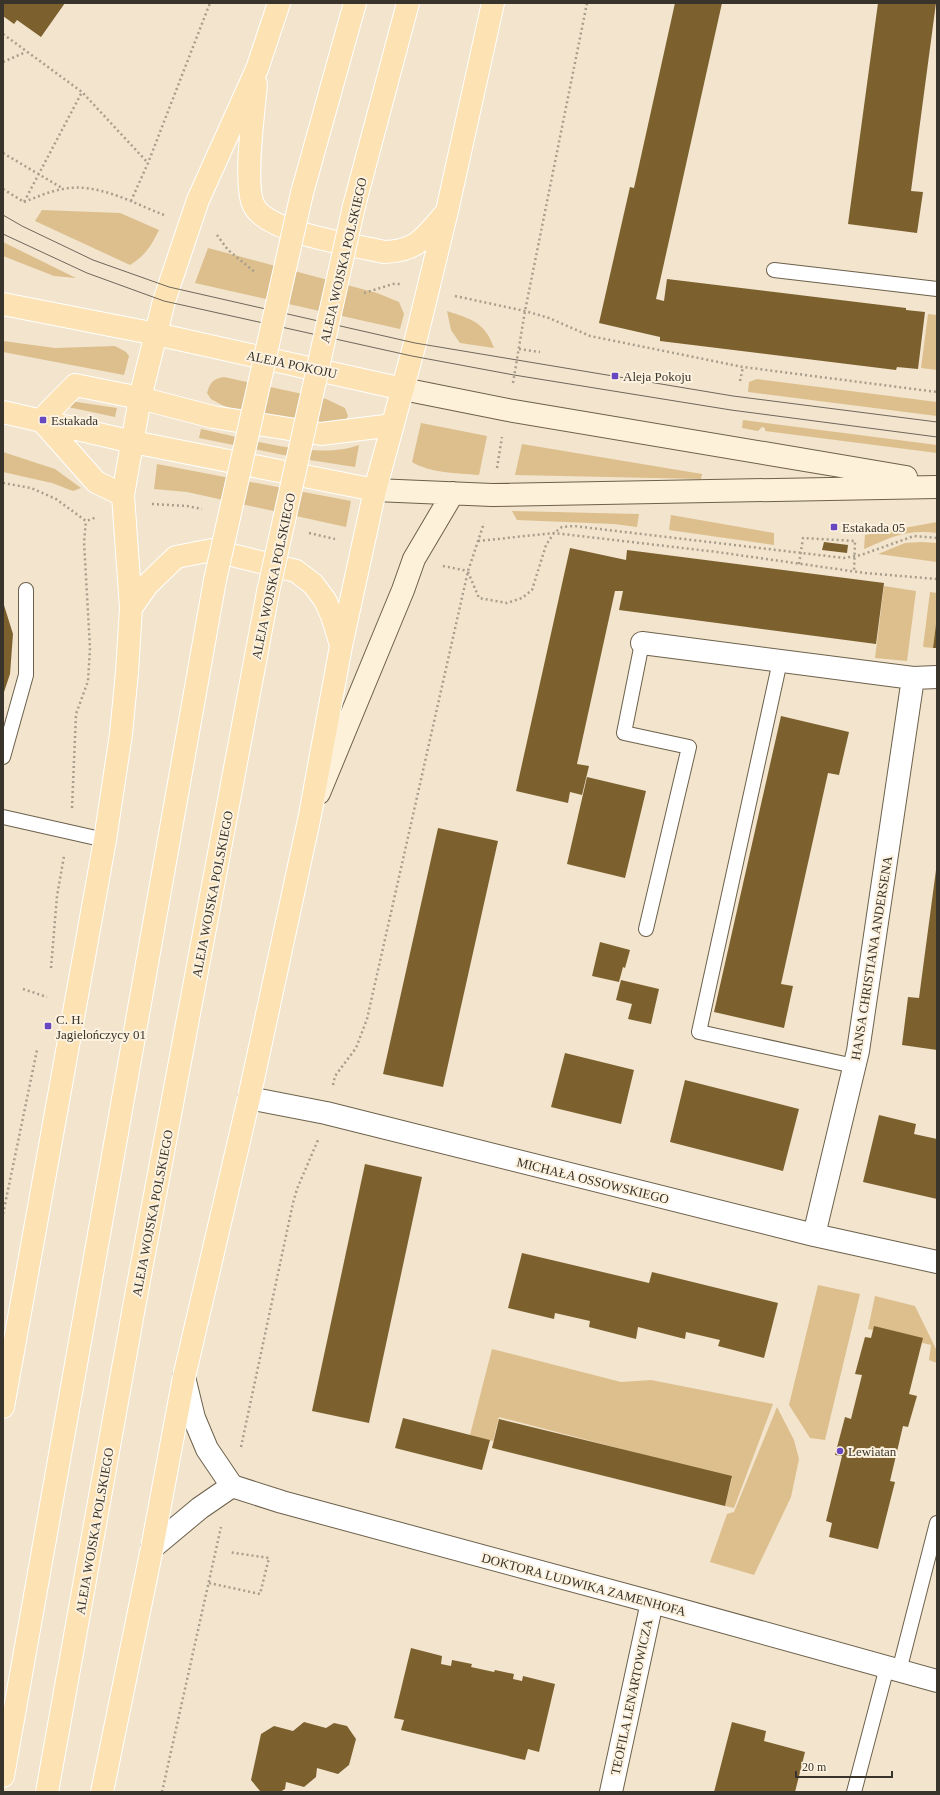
<svg xmlns="http://www.w3.org/2000/svg" width="940" height="1795" font-family="Georgia,serif">
  <rect width="100%" height="100%" fill="#f2e4cd"/>
  <!-- green -->
  <path fill="#ddbf8d" d="M42 210 120 213 159 230C151 246 146 255 130 265L35 221Z
    M3 242 76 278 54 276 3 256Z
    M208 248 377 293 399 302 404 314 400 329 195 283Z
    M447 311C471 319 485 322 494 348L460 343 451 330Z
    M928 314 937 315V370L921 368Z
    M3 341 55 348 115 346 126 352 129 356 124 375 3 352Z
    M224 377 326 399 345 408 348 416 344 424 334 427 238 411 222 405 211 399 207 393C210 382 213 379 224 377Z
    M757 379 937 402V416L748 392 749 382Z
    M70 401 117 408 115 417 68 407Z
    M743 420 937 445V453L765 431V428L762 427 758 431 742 428Z
    M421 423 487 436 479 475C457 473 430 473 412 462Z
    M201 429C245 438 317 461 359 445L355 467 303 459 199 438Z
    M522 444 702 474 701 479 515 475Z
    M3 452 55 469 81 488 73 491 52 483 3 472Z
    M157 464 351 501 346 527 187 492 154 489Z
    M512 511 639 514 637 527 614 524 517 520Z
    M671 515 774 533V545L669 530Z
    M937 522V533C906 529 892 537 864 549L865 535Z
    M921 542 937 543V562L878 554 905 543Z
    M884 586 916 591 907 661 875 658Z
    M930 592 937 593V616L933 648 923 647Z
    M818 1285 860 1294 825 1440 810 1438 789 1405Z
    M875 1296 915 1306 937 1351V1363L929 1360 931 1345 868 1329Z
    M492 1349 621 1382 651 1380 773 1404 734 1508 725 1506 732 1478 499 1417 493 1441 470 1435Z
    M777 1407 794 1440 799 1459 791 1497 754 1575 710 1562 727 1514 734 1512Z"/>
  <!-- building -->
  <path fill="#7c612f" d="M3 3H65L41 37 17 20 14 24 3 16Z
    M675 3H722L656 299 664 301 667 279 906 308V310L925 312 918 369 897 367 896 370 660 341V337L599 323 630 187 634 188Z
    M878 3H936L911 191 923 192 917 233 848 224Z
    M824 542 848 545 847 553 822 550Z
    M570 548 626 560 627 550 884 583 876 644 619 610 623 591H615L577 764 589 766 582 795 570 792 568 803 516 791Z
    M3 602 13 634 10 674 3 695Z
    M936 624H937V648H933Z
    M781 716 849 732 839 775 828 773 781 984 793 986 784 1028 714 1012Z
    M587 777 646 791 625 878 567 864Z
    M438 828 498 841 443 1087 383 1074Z
    M936 870H937V1050L902 1045 908 997 919 998Z
    M600 942 630 950 625 968 623 967 619 982 592 976Z
    M621 980 659 989 651 1024 628 1019 632 1004 616 1000Z
    M565 1053 634 1070 621 1124 551 1107Z
    M685 1080 799 1109 783 1171 670 1142Z
    M879 1115 916 1124 914 1134 937 1139V1199L863 1182Z
    M365 1164 422 1177 369 1423 312 1411Z
    M522 1253 649 1283 652 1272 778 1303 764 1358 718 1346 720 1340 686 1332 685 1339 638 1327 636 1339 589 1327 590 1321 555 1313 554 1319 508 1308Z
    M874 1326 923 1338 909 1394 917 1396 908 1427 903 1426 890 1481 895 1482 878 1549 829 1537 832 1523 826 1521 842 1456 835 1455 845 1417 851 1419 862 1375 855 1374 865 1337 871 1338Z
    M403 1418 490 1440 482 1470 395 1448Z
    M499 1419 732 1476 725 1506 492 1448Z
    M411 1648 442 1656 441 1664 451 1666 452 1660 472 1664 471 1667 494 1672 495 1670 514 1674 513 1679 522 1681 523 1676 555 1684 539 1752 528 1749 525 1760 401 1730 404 1720 394 1718Z
    M304 1722 326 1728 334 1723 347 1726 356 1739 349 1765 338 1774 317 1768 316 1777 304 1787 286 1782 285 1789 280 1792 260 1791 251 1780 261 1734 274 1726 293 1731Z
    M732 1722 766 1731 764 1741 805 1752 795 1792H714Z"/>
  <g fill="none" stroke-linecap="round" stroke-linejoin="round">
    <!-- lane casing -->
    <g stroke="#6d614c" stroke-width="16">
      <path id="lane" d="M774 270 937 289
        M642 643 624 733 689 747 646 929
        M780 661 699 1032 845 1064
        M3 757 26 675V590
        M3 817 105 840
        M899 1671 937 1523
        M854 1792 887 1667"/>
    </g>
    <!-- street casing -->
    <g stroke="#6d614c" stroke-width="24">
      <path id="street" d="M642 643 913 678 937 677
        M249 1098 326 1113 814 1235 937 1262
        M814 1235 858 1051 913 678
        M184 1377 194 1418 207 1449 232 1486 282 1502 652 1602 937 1681
        M152 1548 200 1508 232 1486
        M611 1792 652 1602"/>
    </g>
    <!-- secondary casing -->
    <g stroke="#6d614c" stroke-width="24">
      <path id="secondary" d="M403 389 508 410 906 477
        M375 490 492 495 937 487
        M319 793 403 590 414 559 453 493"/>
    </g>
    <!-- primary casing -->
    <g stroke="#fff" stroke-width="24">
      <path id="primary" d="M256 84C254 110 243 185 254 206 268 233 354 245 384 252 417 251 424 238 444 215
        M302 193 355 3
        M354 206 408 3
        M3 304 156 334 403 389
        M3 412 133 442 375 490
        M41 420 75 385 140 398 213 417 321 434 393 425
        M41 420 96 482 123 495
        M131 608 148 584 176 557 212 550 296 571 313 584 325 600 332 616 341 645
        M3 1407 105 840 121 734 127 672 131 608 123 495 140 398 164 301 198 200 257 69 279 3
        M3 1776 215 580
        M47 1792 134 1307 268 592
        M102 1792 152 1548 184 1377 249 1098 310 815 341 646 363 545 375 490 415 343 447 211 493 3"/>
    </g>
    <!-- path -->
    <path stroke="#a89e8c" stroke-width="2.5" stroke-dasharray="2 3" stroke-linecap="butt" d="M3 34 82 92 148 163
      M3 62 26 52
      M3 153 62 188
      M3 189 24 202 82 92
      M131 201 148 163 210 3
      M24 202C37 197 50 191 63 189 97 182 133 203 164 215
      M217 235 228 250 256 273
      M364 293 393 284H401
      M455 296 525 311 549 318 590 336 743 367 937 392
      M519 349 540 352
      M740 381 743 367
      M513 383 525 311 587 3
      M497 468 502 437
      M3 483 31 488 56 499 86 521 97 517
      M152 504 187 506 202 509
      M309 533 335 539
      M478 541 554 533 717 552 865 573 937 579
      M799 564 803 538 855 541 854 572
      M443 566 468 571
      M468 572 479 598 507 603 522 598 532 590 546 545 554 533 562 527 574 526 844 558 861 555 914 536 937 538
      M72 808 76 714 88 681 90 648 84 542 86 521
      M51 968 57 896 64 856
      M23 989 47 997
      M333 1085 335 1076 356 1048 367 1019 468 571 484 523
      M3 1214 37 1050
      M241 1447 293 1203 297 1189 318 1140
      M209 1583 260 1594 269 1558 229 1552
      M162 1792 221 1527"/>
    <!-- lane -->
    <use href="#lane" stroke="#fff" stroke-width="14"/>
    <!-- street -->
    <use href="#street" stroke="#fff" stroke-width="22"/>
    <!-- secondary -->
    <use href="#secondary" stroke="#fef1da" stroke-width="22"/>
    <!-- primary -->
    <use href="#primary" stroke="#fde2b4" stroke-width="22"/>
    <!-- tram -->
    <path stroke="#6f675a" stroke-width="1" d="M3 215 22 226 93 260 169 287 415 343 733 396 937 422
      M3 234 87 273 164 301 412 356 514 375 731 410 937 437"/>
    <!-- primary-bridge casing -->
    <g stroke="#fff" stroke-width="24" stroke-linecap="butt">
      <path id="primary-bridge" d="M215 580 302 193
        M268 592 354 206"/>
    </g>
    <!-- primary-bridge -->
    <use href="#primary-bridge" stroke="#fde2b4" stroke-width="22"/>
  </g>
  <!-- markers -->
  <g fill="#6748c1" stroke="#fdf2df" stroke-width="1.5">
    <rect x="611" y="372" width="8" height="8" rx="2"/>
    <rect x="39" y="416" width="8" height="8" rx="2"/>
    <rect x="830" y="523" width="8" height="8" rx="2"/>
    <rect x="44" y="1022" width="8" height="8" rx="2"/>
    <circle cx="840" cy="1451" r="4"/>
  </g>
  <g text-anchor="middle" stroke-width="4" stroke-linejoin="round" paint-order="stroke">
    <!-- street labels -->
    <g font-size="13" fill="#39342b" stroke="#fdf2df">
      <text transform="translate(343 260) rotate(-77)" y="5">ALEJA WOJSKA POLSKIEGO</text>
      <text transform="translate(292 364) rotate(12)" y="5">ALEJA POKOJU</text>
      <text transform="translate(273 576) rotate(-78)" y="5">ALEJA WOJSKA POLSKIEGO</text>
      <text transform="translate(212 894) rotate(-79)" y="5">ALEJA WOJSKA POLSKIEGO</text>
      <text transform="translate(871 958) rotate(-81)" y="5">HANSA CHRISTIANA ANDERSENA</text>
      <text transform="translate(593 1180) rotate(14)" y="5">MICHAŁA OSSOWSKIEGO</text>
      <text transform="translate(152 1213) rotate(-79)" y="5">ALEJA WOJSKA POLSKIEGO</text>
      <text transform="translate(94 1531) rotate(-80)" y="5">ALEJA WOJSKA POLSKIEGO</text>
      <text transform="translate(584 1584) rotate(15)" y="5">DOKTORA LUDWIKA ZAMENHOFA</text>
      <text transform="translate(631 1697) rotate(-78)" y="5">TEOFILA LENARTOWICZA</text>
    </g>
    <!-- poi labels -->
    <g font-size="13" fill="#39342b" stroke="#fdf2df" text-anchor="start">
      <text x="623" y="381">Aleja Pokoju</text>
      <text x="51" y="425">Estakada</text>
      <text x="842" y="532">Estakada 05</text>
      <text x="56" y="1024">C. H.<tspan x="56" dy="15">Jagielończycy 01</tspan></text>
      <text x="848" y="1456">Lewiatan</text>
    </g>
  </g>
  <!-- border -->
  <rect width="940" height="1795" fill="none" stroke="#39342b" stroke-width="8"/>
  <!-- scale -->
  <path d="M796 1771v6h96v-6" fill="none" stroke="#39342b" stroke-width="2"/>
  <text x="802" y="1771" font-size="12" fill="#39342b" stroke="#fdf2df" stroke-width="3" paint-order="stroke">20 m</text>
</svg>
